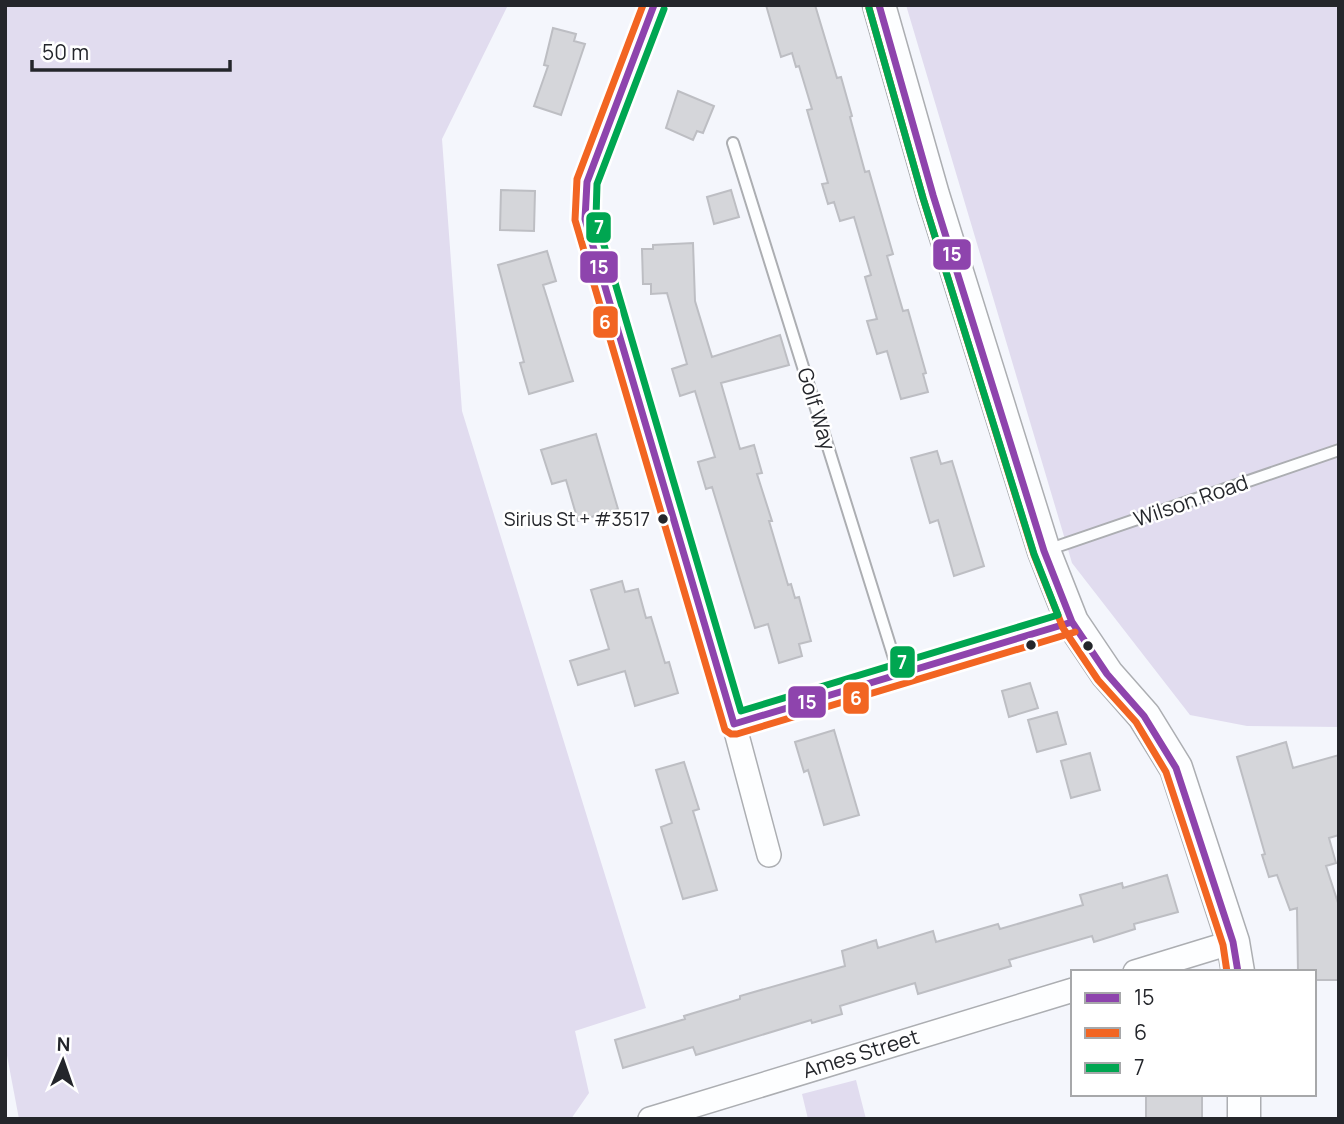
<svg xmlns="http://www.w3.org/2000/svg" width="1344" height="1124" font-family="Manrope,sans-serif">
  <rect width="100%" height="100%" fill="#f4f6fc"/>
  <!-- green -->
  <path fill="#e1dcef" d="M5 5H508L442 139 462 411 646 1008 575 1031 589 1093 571 1119H19L5 1045Z
    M906 5H1339V727L1247 726 1190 715 1072 563Z
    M856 1080 866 1119H808L802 1094Z"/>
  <!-- building -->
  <path fill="#d5d6da" stroke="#bdbec3" stroke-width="2" d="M766 5H815L837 78 841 77 852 116 850 117 865 172 869 171 893 254 887 256 903 311 908 310 926 373 923 374 928 392 901 399 887 351 877 354 867 321 877 319 865 277 871 275 854 217 840 221 834 202 828 204 822 184 828 183 807 110 812 109 799 66 796 67 792 53 781 57Z
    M553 28 576 34 574 41 585 44 561 115 534 106 548 66 544 65Z
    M678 91 714 106 703 133 697 131 693 140 666 128Z
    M501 190 535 191 534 231 500 230Z
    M731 190 739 217 714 224 707 197Z
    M693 243 695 301 712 357 780 335 789 365 721 383 740 449 754 445 762 473 757 474 772 521H769L788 585 791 584 795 598 799 597 811 641 799 644 802 656 779 663 768 624 755 628 712 487 706 489 698 462 715 457 695 391 680 396 672 369 687 364 667 293 651 294V284H643L642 249H653V245Z
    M547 251 556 281 543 285 573 381 529 394 520 363 524 362 498 265Z
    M596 434 618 509 578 521 566 480 552 484 541 450Z
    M937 451 941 464 952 461 984 566 954 576 938 520 930 523 911 458Z
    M622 581 625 592 638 589 646 618 651 617 665 663 669 662 678 693 635 706 625 671 578 685 570 661 609 649 591 590Z
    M1030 683 1038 708 1009 717 1002 691Z
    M1057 712 1066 744 1037 752 1028 720Z
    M834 730 859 815 824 825 808 770 804 772 795 742Z
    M1286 742 1293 768 1339 755V835L1329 838 1336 863 1326 866 1339 906V980H1314V972H1298L1297 908 1290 910 1277 875 1269 877 1262 855 1265 854 1237 757Z
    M1090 753 1100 790 1071 798 1061 761Z
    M684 762 699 809 693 811 717 890 683 899 661 827 672 823 656 770Z
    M1167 875 1178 912 1134 924 1135 929 1094 942 1092 936 1009 960 1011 966 918 994 915 983 840 1006 842 1014 812 1023 811 1020 696 1055 693 1047 623 1068 615 1040 685 1019 684 1016 740 999V996L845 966 842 951 876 940 878 948 933 931 936 942 998 924 1000 929 1083 905 1080 895 1122 883 1123 888Z
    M1146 1094H1202V1119H1146Z"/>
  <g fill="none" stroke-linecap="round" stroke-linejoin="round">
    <!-- lane casing -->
    <g stroke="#acaeb2" stroke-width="14">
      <path id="lane" d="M733 143 899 674
        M1047 550 1339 450"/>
    </g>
    <!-- street casing -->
    <g stroke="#acaeb2" stroke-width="26">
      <path id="street" d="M654 5 587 182 585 219 734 724 769 855
        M734 724 1072 622
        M1135 972 1233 942
        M650 1119 1073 990"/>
    </g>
    <!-- secondary casing -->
    <g stroke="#acaeb2" stroke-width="35">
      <path id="secondary" d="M879 5 933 195 1044 551 1072 622 1107 674 1144 716 1176 768 1233 942 1238 972
        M1244 1094V1119"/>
    </g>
    <!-- lane -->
    <use href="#lane" stroke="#fdfeff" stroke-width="10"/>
    <!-- street -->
    <use href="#street" stroke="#fdfeff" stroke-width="23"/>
    <!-- secondary -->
    <use href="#secondary" stroke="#fdfeff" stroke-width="32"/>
    <!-- bus-1 casing -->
    <g stroke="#fff" stroke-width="12">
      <path id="bus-1" d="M654 5 587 182 585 219 734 724 1072 622
        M879 5 933 195 1044 551 1072 622 1107 674 1144 716 1176 768 1233 942 1238 972"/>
    </g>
    <!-- bus-2 casing -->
    <g stroke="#fff" stroke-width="12">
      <path id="bus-2" d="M643 5 577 179 575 220 725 730 731 734H737L1075 632
        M869 8 923 198 1034 555 1063 628 1098 680 1136 722 1166 772 1223 945 1227 972"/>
    </g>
    <!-- bus-3 casing -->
    <g stroke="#fff" stroke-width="12">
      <path id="bus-3" d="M664 9 597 184 596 218 741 711 1058 615 1034 554 923 198 869 8"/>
    </g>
    <!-- bus-1 -->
    <use href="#bus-1" stroke="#8e44ad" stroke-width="7"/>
    <!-- bus-2 -->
    <use href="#bus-2" stroke="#f26522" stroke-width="7"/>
    <!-- bus-3 -->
    <use href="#bus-3" stroke="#00a651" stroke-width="7"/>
  </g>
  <!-- markers -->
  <g fill="#24262b" stroke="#fff" stroke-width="2.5">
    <circle cx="663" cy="519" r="6"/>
    <circle cx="1031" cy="645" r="6"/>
    <circle cx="1088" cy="646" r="6"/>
  </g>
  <g text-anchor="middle" stroke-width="5" stroke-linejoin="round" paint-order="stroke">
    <!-- bus labels -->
    <g font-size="19" fill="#24262b" stroke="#fff" text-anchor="end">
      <text x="650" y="526">Sirius St + #3517</text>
    </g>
    <!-- street labels -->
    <g font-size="21" fill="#24262b" stroke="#fff">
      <text transform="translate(816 409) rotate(73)" y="7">Golf Way</text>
      <text transform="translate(1191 501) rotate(-19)" y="7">Wilson Road</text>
      <text transform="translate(861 1054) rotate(-17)" y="7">Ames Street</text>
    </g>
  </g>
  <g stroke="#fff" stroke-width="2.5">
    <rect x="585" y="211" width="27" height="33" rx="7" fill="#00a651"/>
    <rect x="932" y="238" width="40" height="33" rx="7" fill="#8e44ad"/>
    <rect x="579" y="250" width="40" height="34" rx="7" fill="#8e44ad"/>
    <rect x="592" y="305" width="27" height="34" rx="7" fill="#f26522"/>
    <rect x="889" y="645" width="27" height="34" rx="7" fill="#00a651"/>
    <rect x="842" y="681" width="28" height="34" rx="7" fill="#f26522"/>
    <rect x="787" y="685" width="40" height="34" rx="7" fill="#8e44ad"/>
  </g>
  <g font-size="19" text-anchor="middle" font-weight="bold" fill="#fff">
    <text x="599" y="234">7</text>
    <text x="952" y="261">15</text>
    <text x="599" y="274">15</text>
    <text x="605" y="329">6</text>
    <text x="902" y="669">7</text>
    <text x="856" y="705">6</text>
    <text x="807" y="709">15</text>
  </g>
  <!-- border -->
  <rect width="1344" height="1124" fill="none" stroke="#24262b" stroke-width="14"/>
  <!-- legend -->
  <rect x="1071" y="970" width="245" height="126" fill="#ffffff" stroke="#a7a8aa" stroke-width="2"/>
  <rect x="1085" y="993" width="35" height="10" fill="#8e44ad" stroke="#a7a8aa" stroke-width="2"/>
  <text x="1134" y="1005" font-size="21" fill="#24262b">15</text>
  <rect x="1085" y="1028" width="35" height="10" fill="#f26522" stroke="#a7a8aa" stroke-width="2"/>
  <text x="1134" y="1040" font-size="21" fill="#24262b">6</text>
  <rect x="1085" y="1063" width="35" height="10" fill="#00a651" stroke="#a7a8aa" stroke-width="2"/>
  <text x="1134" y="1075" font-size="21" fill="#24262b">7</text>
  <!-- north arrow -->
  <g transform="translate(63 1061) rotate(2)" stroke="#ffffff" stroke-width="5" paint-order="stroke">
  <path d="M0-5L12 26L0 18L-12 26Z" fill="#24262b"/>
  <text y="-10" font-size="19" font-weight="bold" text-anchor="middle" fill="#24262b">N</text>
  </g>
  <!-- scale -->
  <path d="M32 60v10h198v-10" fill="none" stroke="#24262b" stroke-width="3.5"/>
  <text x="42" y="60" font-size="21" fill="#24262b" stroke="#ffffff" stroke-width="5" paint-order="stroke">50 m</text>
</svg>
